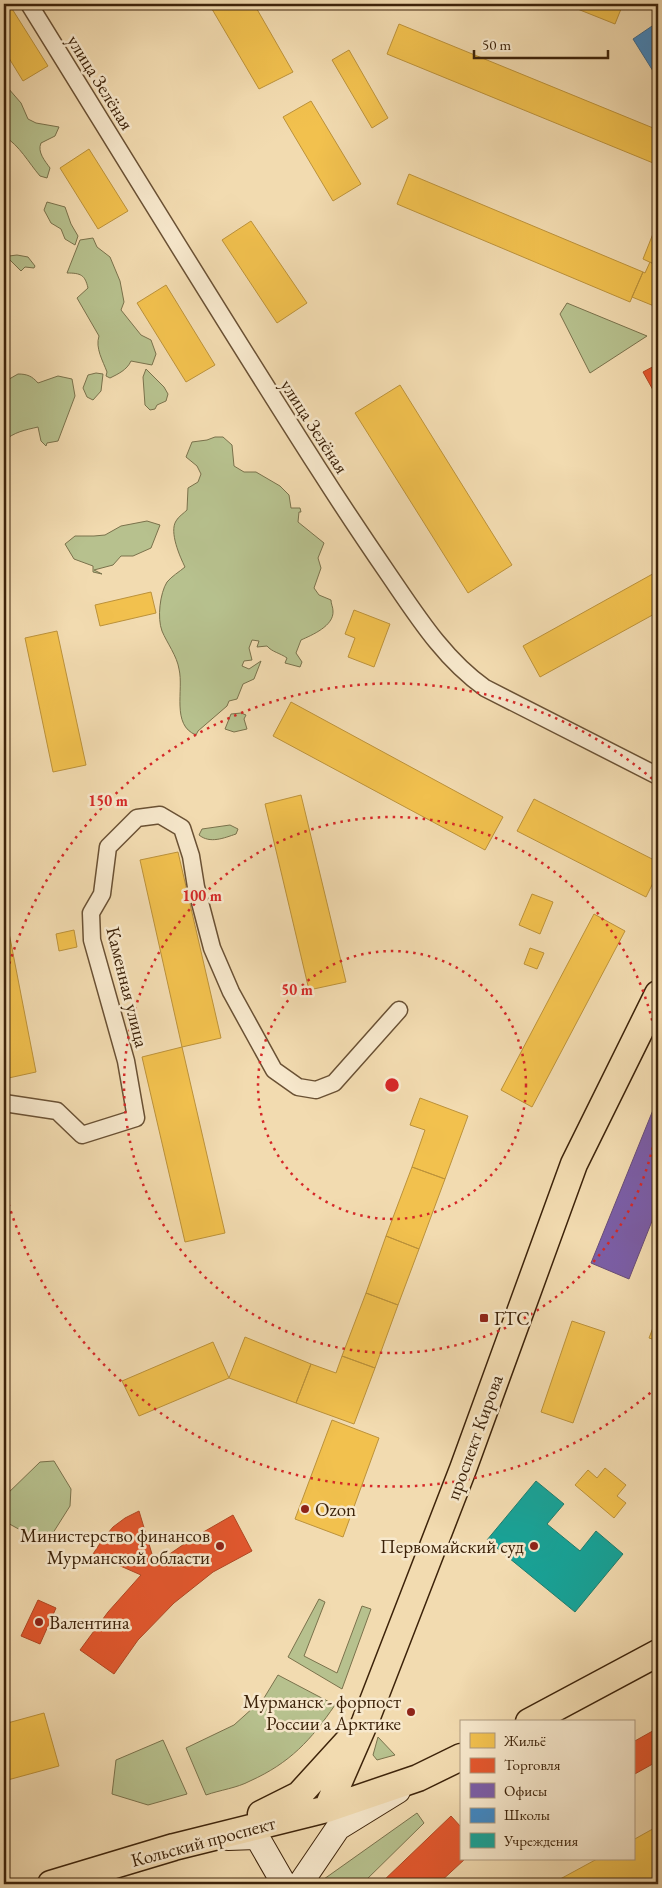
<svg xmlns="http://www.w3.org/2000/svg" width="662" height="1888" font-family="'EB Garamond',serif">
  <rect width="100%" height="100%" fill="#f2dbb0"/>
  <filter id="stains"><feTurbulence type="fractalNoise" baseFrequency=".004" numOctaves="4"/><feColorMatrix values="0 0 0 0 .2 0 0 0 0 .09 0 0 0 0 .02 0 0 0 .5 -.17"/></filter>
  <radialGradient id="worn" r=".72"><stop offset=".6" stop-color="#630" stop-opacity="0"/><stop offset="1" stop-color="#630" stop-opacity=".3"/></radialGradient>
  <!-- green -->
  <path fill="#b7c18e" stroke="#7a724c" d="M4 80 8 88 21 103 28 119 36 123 59 127 55 136 41 143C37 152 45 161 50 168L47 178 40 176C28 162 20 146 4 136Z
    M47 202 65 207 71 224 78 236 75 245 65 239 61 229 51 223 44 210Z
    M93 238 97 247 110 257 120 281 124 302 121 310 141 335 151 340 156 354 152 365 131 361C127 370 118 374 110 378L106 376 107 372C103 361 95 348 99 336L77 298 88 288C85 275 81 273 67 273L80 240Z
    M17 255 28 257 35 266 34 268 25 267 21 271 8 258 9 256Z
    M567 303 647 336 590 373 560 314Z
    M146 369 164 387 168 394 166 401 157 405 155 409 150 410 145 405 143 377Z
    M96 373 103 374 101 391 93 400 87 397 83 388 88 375Z
    M18 374C27 374 32 376 38 383L58 376 72 379 75 396 58 441 47 443 46 446 41 441 38 427C25 430 14 432 4 441V382Z
    M215 437H223L232 445 234 466 244 472H256L280 486 289 495 291 508H300L301 512H299L298 522 324 543 318 558 321 568 314 588 319 595 331 600C331 604 333 607 333 611 334 626 312 635 301 640L296 653 302 662 300 667 285 663 287 658C280 653 272 652 267 646L257 647 259 641 252 640 249 648 252 660 244 661 242 666 249 669 261 661 254 679 243 684 237 699 229 701 227 706 198 731 196 735C171 725 184 690 179 669 177 656 167 643 162 631 157 618 160 593 167 582 172 576 179 572 185 567 180 557 169 532 176 521 178 517 184 513 187 510L188 488 198 482 201 474 197 466 186 457 192 442 207 440Z
    M147 521 160 525 151 548 133 556H121L113 565 94 570 102 574 93 572V566L74 559 65 544 75 536H94L105 535 121 526Z
    M241 713 246 715 244 719 247 729 234 732 225 729 231 714Z
    M230 825 238 829 236 834C224 838 210 844 199 835L202 829Z
    M54 1461 71 1489 70 1506 46 1544 4 1521V1497L40 1462Z
    M319 1599 325 1602 304 1656 337 1673 362 1606 371 1609 342 1689 288 1657Z
    M278 1675 335 1705C311 1740 290 1763 250 1781 237 1788 220 1790 206 1795L186 1748 234 1725 264 1698Z
    M378 1737 395 1755 377 1760 373 1755Z
    M163 1740 187 1794 148 1805 112 1794 116 1760Z
    M417 1813 424 1823 362 1884H317Z"/>
  <!-- homes -->
  <path fill="#f2c14e" stroke="#bc923a" d="M4 4H9L48 66 23 81 4 50Z
    M209 4H254L293 72 259 89Z
    M565 4H623L615 24Z
    M399 24 658 130V165L387 54Z
    M349 50 388 118 372 128 332 60Z
    M311 101 361 184 333 201 283 117Z
    M89 149 128 211 98 229 60 168Z
    M409 174 643 272 630 302 397 204Z
    M251 221 307 303 277 323 222 240Z
    M658 221V266L643 259Z
    M650 262 658 266V295L654 306 632 297 643 272 645 273Z
    M166 285 215 365 186 382 137 303Z
    M400 385 512 565 468 593 355 413Z
    M658 571V612L540 677 523 646Z
    M151 592 156 613 100 626 95 605Z
    M354 610 390 624 374 667 348 657 355 638 345 634Z
    M57 631 86 765 53 772 25 638Z
    M291 702 503 817 485 850 273 736Z
    M301 795 346 982 309 990 265 804Z
    M534 799 658 862V873L646 897 517 831Z
    M178 852 221 1038 182 1047 140 860Z
    M532 894 553 902 540 934 519 925Z
    M4 907 36 1072 4 1079Z
    M594 914 625 931 532 1107 501 1090Z
    M74 930 77 947 59 951 56 934Z
    M530 948 544 953 537 969 524 964Z
    M182 1047 225 1233 185 1242 142 1057Z
    M420 1098 468 1116 445 1179 412 1167 425 1130 410 1125Z
    M412 1167 445 1179 419 1249 386 1236Z
    M386 1236 419 1249 398 1305 366 1293Z
    M366 1293 398 1305 375 1368 342 1356Z
    M658 1315V1341L649 1338Z
    M572 1321 605 1332 573 1423 541 1412Z
    M245 1337 311 1364 296 1403 229 1378Z
    M213 1342 229 1378 139 1416 122 1381Z
    M342 1356 375 1368 354 1424 296 1403 311 1364 336 1373Z
    M332 1420 379 1438 343 1537 295 1519Z
    M605 1468 626 1485 617 1496 626 1503 614 1518 575 1485 588 1470 597 1478Z
    M44 1713 59 1766 4 1781V1724Z
    M658 1826V1875L642 1884H551L597 1859H633V1840Z"/>
  <!-- shops -->
  <path fill="#e4572e" stroke="#b24723" d="M658 364V399L643 372Z
    M139 1511 155 1564 193 1538 233 1515 252 1551 213 1572 174 1603 138 1640 114 1674 80 1650 108 1612 141 1575 93 1554 103 1539 113 1527 125 1518Z
    M38 1600 56 1608 40 1644 21 1636Z
    M658 1728V1761L633 1775V1742Z
    M451 1816 461 1827V1859H465L438 1884H380Z"/>
  <!-- offices -->
  <path fill="#7b5ea7" stroke="#684c78" d="M653 1110 658 1112V1206L629 1279 591 1263Z"/>
  <!-- schools -->
  <path fill="#3f88c5" stroke="#3e6a8d" d="M658 22V68L653 71 633 39Z"/>
  <!-- public -->
  <path fill="#17a398" stroke="#227d6d" d="M536 1481 564 1504 547 1524 580 1551 596 1531 623 1554 575 1612 487 1540Z"/>
  <g fill="none" stroke-linecap="round" stroke-linejoin="round">
    <!-- street casing -->
    <g stroke="#6a5134" stroke-width="19">
      <path id="street" d="M29 4C125 159 220 315 318 468 341 504 365 540 389 575 417 616 444 659 485 688L658 776
        M4 1103 57 1111 82 1135 136 1118 126 1061 92 940 91 913 102 894 108 847 137 818 160 815 182 828 191 856 196 887 212 948 231 992 274 1070 298 1087 316 1090 334 1083 399 1010"/>
    </g>
    <!-- secondary casing -->
    <g stroke="#3d230a" stroke-width="26">
      <path id="secondary" d="M228 1838 257 1837 284 1884
        M300 1884 338 1828 398 1791"/>
    </g>
    <!-- primary casing -->
    <g stroke="#3d230a" stroke-width="29">
      <path id="primary" d="M529 1722 658 1653
        M327 1809 365 1722 463 1469 574 1164 658 994
        M261 1814 299 1795 350 1739
        M51 1884 174 1847 327 1809 418 1778 461 1757"/>
    </g>
    <!-- street -->
    <use href="#street" stroke="#f7e8cc" stroke-width="16"/>
    <!-- secondary -->
    <use href="#secondary" stroke="#f7e8cc" stroke-width="24"/>
    <!-- primary -->
    <use href="#primary" stroke="#f2dbb0" stroke-width="26"/>
  </g>
  <!-- distance rings -->
  <g fill="none" stroke="#d62828" stroke-width="2.5" stroke-dasharray="2.5 5">
    <circle cx="392" cy="1085" r="134"/>
    <path d="M658 1118A268 268 0 1 1 658 1052"/>
    <path d="M656 1388A402 402 0 0 1 5 1192M5 978A402 402 0 0 1 656 782"/>
  </g>
  <!-- markers -->
  <g fill="#8f2418" stroke="#f7e8cc" stroke-width="2">
    <rect x="479" y="1313" width="10" height="10" rx="2.5"/>
    <circle cx="305" cy="1509" r="5"/>
    <circle cx="220" cy="1546" r="5"/>
    <circle cx="534" cy="1546" r="5"/>
    <circle cx="39" cy="1622" r="5"/>
    <circle cx="411" cy="1712" r="5"/>
  </g>
  <g text-anchor="middle" stroke-width="5" stroke-linejoin="round" paint-order="stroke">
    <!-- street labels -->
    <g font-size="19" fill="#3d230a" stroke="#f7e8cc">
      <text transform="translate(101 82) rotate(58)" y="7">улица Зелёная</text>
      <text transform="translate(315 426) rotate(57)" y="7">улица Зелёная</text>
      <text transform="translate(128 987) rotate(76)" y="7">Каменная улица</text>
      <text transform="translate(474 1437) rotate(-70)" y="7">проспект Кирова</text>
      <text transform="translate(203 1841) rotate(-15)" y="7">Кольский проспект</text>
    </g>
    <!-- poi labels -->
    <g font-size="19" fill="#3d230a" stroke="#f7e8cc" text-anchor="start">
      <text x="494" y="1325">ГТС</text>
      <text x="315" y="1516">Ozon</text>
      <text x="210" y="1542" text-anchor="end">Министерство финансов<tspan x="210" dy="22">Мурманской области</tspan></text>
      <text x="524" y="1553" text-anchor="end">Первомайский суд</text>
      <text x="49" y="1629">Валентина</text>
      <text x="401" y="1708" text-anchor="end">Мурманск - форпост<tspan x="401" dy="22">России а Арктике</tspan></text>
    </g>
  </g>
  <circle cx="392" cy="1085" r="8" fill="#d62828" stroke="#f7e8cc" stroke-width="2.5"/>
  <g font-size="15" text-anchor="middle" font-weight="bold" fill="#d62828" stroke="#f7e8cc" stroke-width="5" stroke-linejoin="round" paint-order="stroke">
    <text x="108" y="806">150 m</text>
    <text x="202" y="901">100 m</text>
    <text x="297" y="995">50 m</text>
  </g>
  <!-- margin -->
  <rect width="662" height="1888" fill="none" stroke="#f2dbb0" stroke-width="20"/>
  <rect x="5" y="5" width="652" height="1878" fill="none" stroke="#3d230a" stroke-width="2.5"/>
  <rect x="10" y="10" width="642" height="1868" fill="none" stroke="#3d230a"/>
  <!-- legend -->
  <rect x="460" y="1720" width="175" height="140" fill="#f7e8cc" stroke="#ad997e"/>
  <rect x="470" y="1733" width="25" height="15" fill="#f2c14e" stroke="#ad997e"/>
  <text x="504" y="1746" font-size="15" fill="#3d230a">Жильё</text>
  <rect x="470" y="1758" width="25" height="15" fill="#e4572e" stroke="#ad997e"/>
  <text x="504" y="1770" font-size="15" fill="#3d230a">Торговля</text>
  <rect x="470" y="1783" width="25" height="15" fill="#7b5ea7" stroke="#ad997e"/>
  <text x="504" y="1796" font-size="15" fill="#3d230a">Офисы</text>
  <rect x="470" y="1808" width="25" height="15" fill="#3f88c5" stroke="#ad997e"/>
  <text x="504" y="1820" font-size="15" fill="#3d230a">Школы</text>
  <rect x="470" y="1833" width="25" height="15" fill="#17a398" stroke="#ad997e"/>
  <text x="504" y="1846" font-size="15" fill="#3d230a">Учреждения</text>
  <!-- scale -->
  <path d="M474 50v8h134v-8" fill="none" stroke="#3d230a" stroke-width="2.5"/>
  <text x="482" y="50" font-size="15" fill="#3d230a" stroke="#f7e8cc" stroke-width="4" paint-order="stroke">50 m</text>
  <rect width="100%" height="100%" filter="url(#stains)"/>
  <rect width="100%" height="100%" fill="url(#worn)"/>
</svg>
